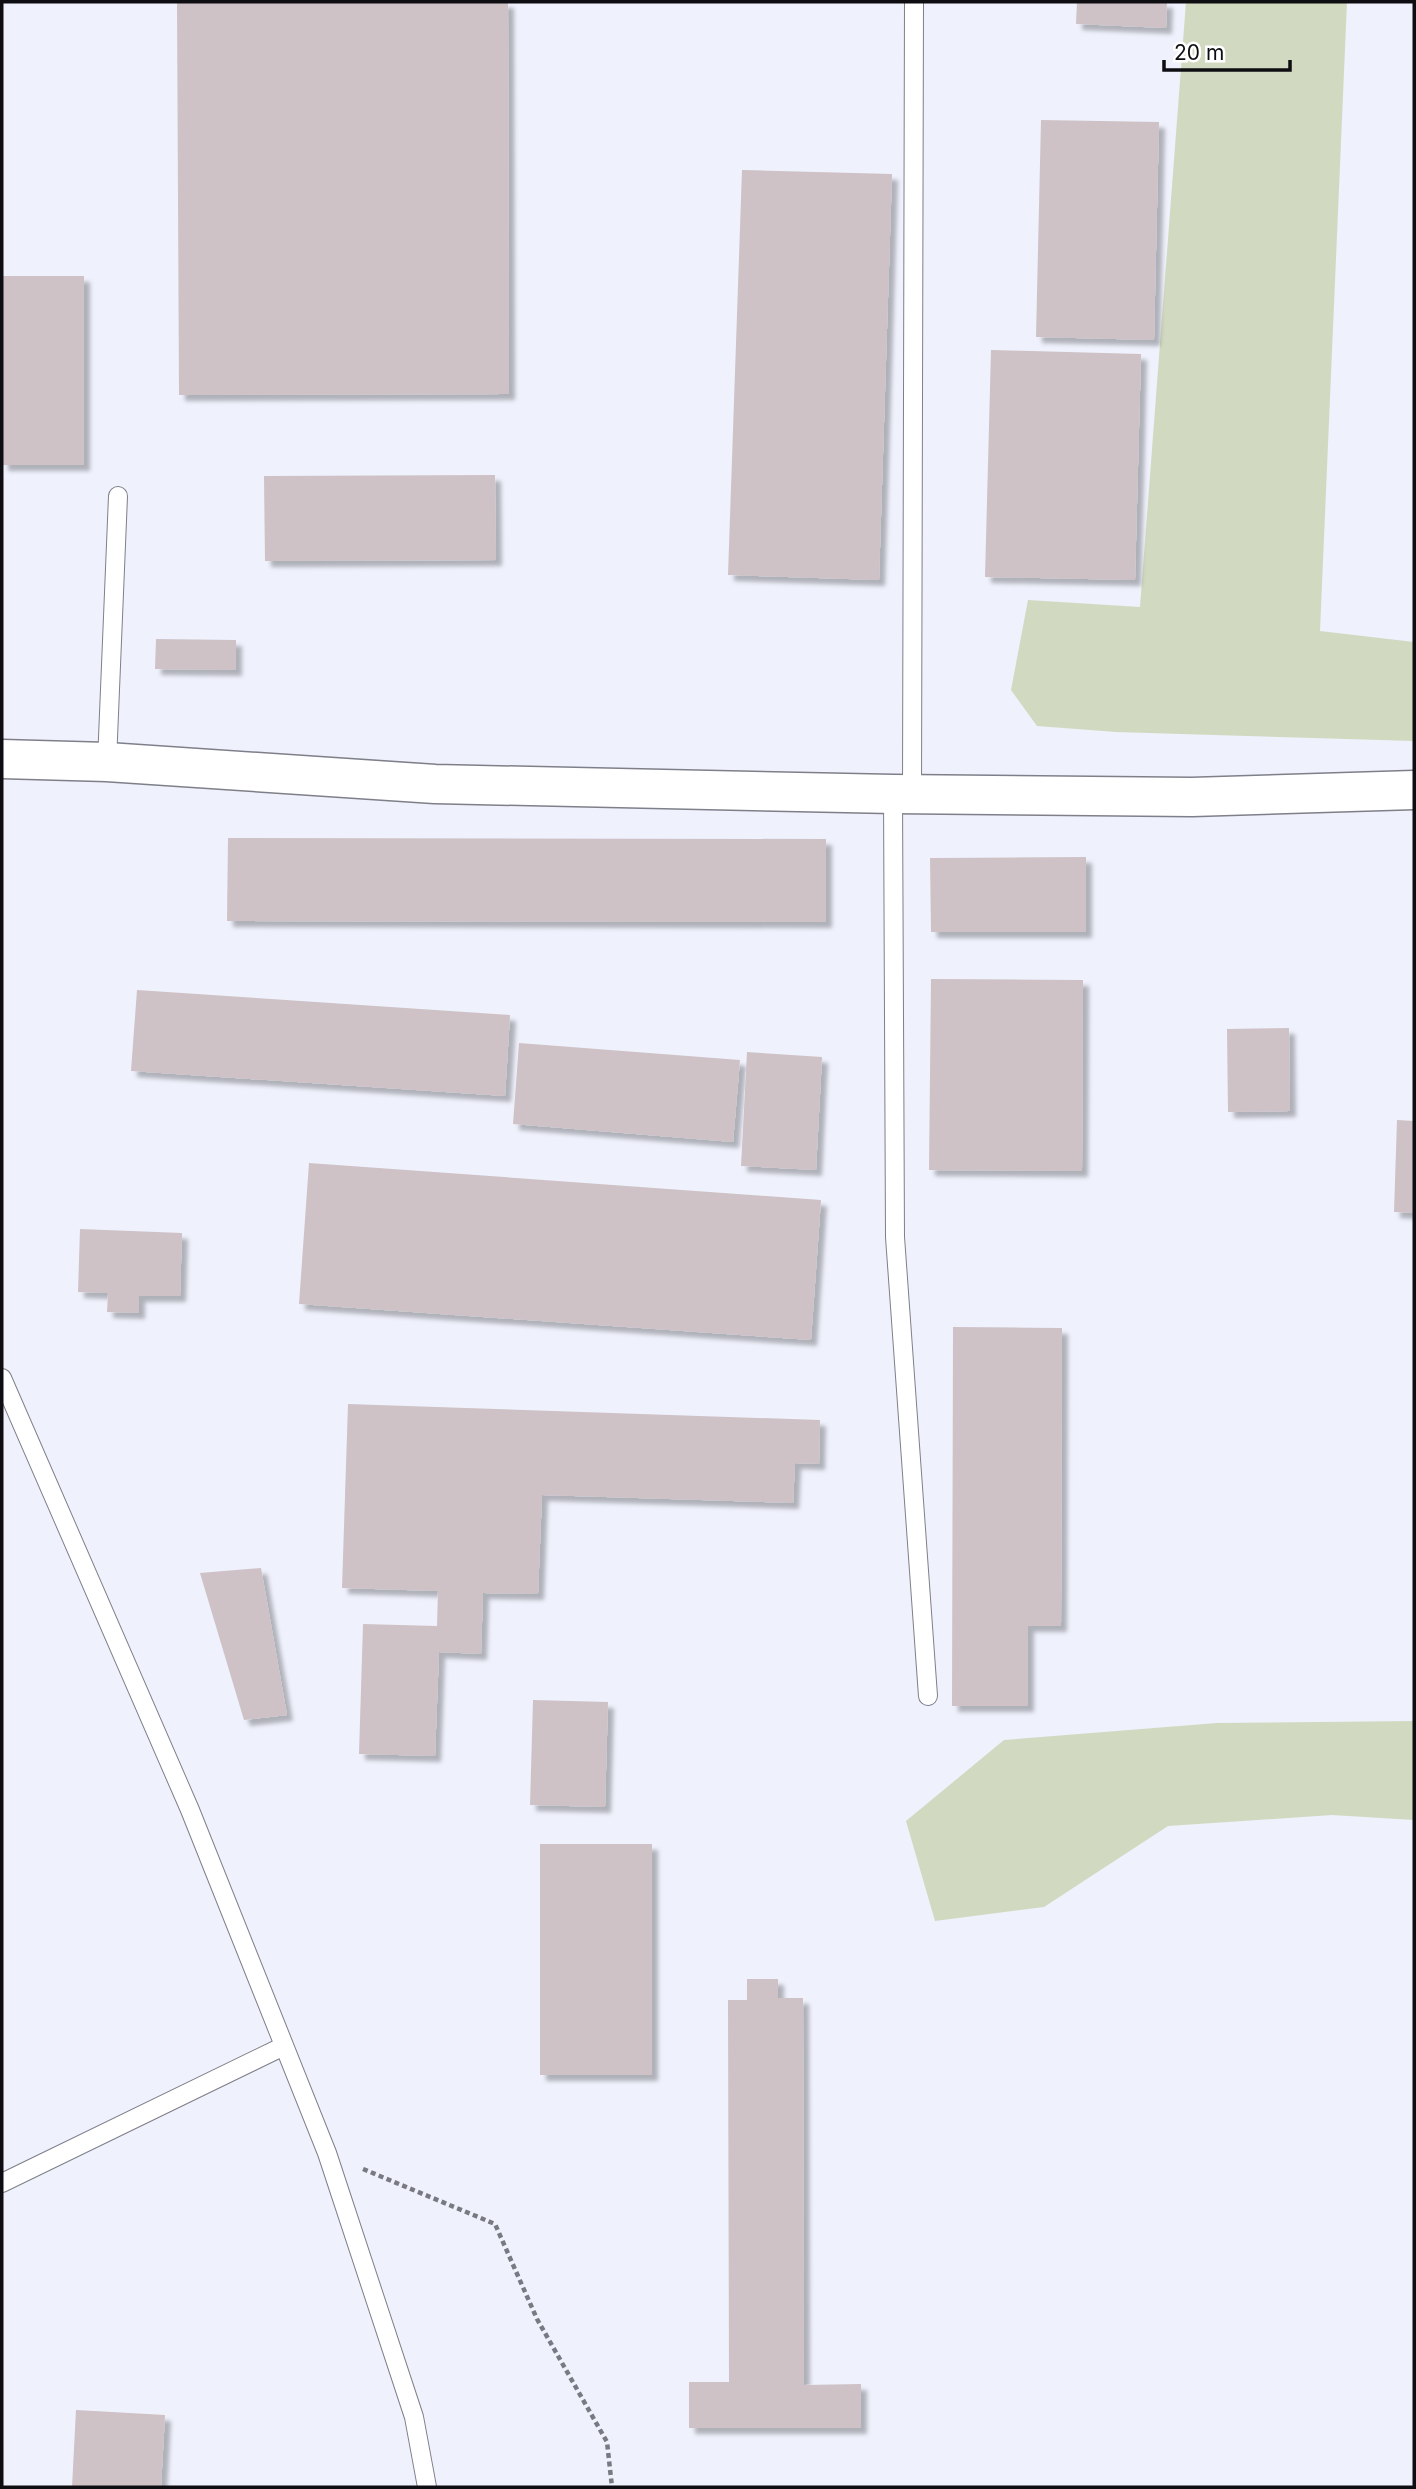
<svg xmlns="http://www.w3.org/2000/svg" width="1416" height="2489" font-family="Inter,sans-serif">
  <defs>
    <filter id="shadow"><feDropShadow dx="6" dy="6" stdDeviation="2" flood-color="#0004"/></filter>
  </defs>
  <rect width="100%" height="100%" fill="#eff1fc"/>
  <!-- green -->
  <path fill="#d1dac0" d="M1186 2H1347L1320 631 1414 642V741L1116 732 1037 726 1011 690 1028 600 1140 607Z
    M1414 1721V1820L1332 1815 1168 1826 1044 1907 935 1921 906 1821 1004 1740 1217 1723Z"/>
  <!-- building -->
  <path fill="#cec2c6" filter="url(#shadow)" d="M177 2H508L509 394 179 395Z
    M1077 2H1167L1166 28 1076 24Z
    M1041 120 1159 122 1154 340 1036 337Z
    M742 170 892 174 879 580 728 575Z
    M2 276H84V465H2Z
    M991 350 1141 354 1135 580 985 577Z
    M495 475 496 560 265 561 264 476Z
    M156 639 236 640V670L155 669Z
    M228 838 826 839V922L227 921Z
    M1086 857V932H931L930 858Z
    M931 979 1083 980 1082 1171 929 1170Z
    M137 990 510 1015 505 1096 131 1071Z
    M1289 1028 1290 1111 1228 1112 1227 1029Z
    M519 1043 740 1060 733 1142 513 1124Z
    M747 1052 822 1057 816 1170 741 1166Z
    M1397 1120 1414 1121V1213L1394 1212Z
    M309 1163 821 1200 811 1340 299 1304Z
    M80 1229 182 1233 180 1296H139V1313L107 1312 108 1293 78 1292Z
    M953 1327 1062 1328 1061 1626H1028V1706H952Z
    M348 1404 820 1420 819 1464 795 1463 793 1503 542 1495 538 1594 483 1593 481 1654 439 1652 435 1756 359 1754 363 1624 437 1626 438 1591 342 1588Z
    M261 1568 287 1715 244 1720 200 1573Z
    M533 1700 608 1702 605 1807 530 1805Z
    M540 1844H652V2075H540Z
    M747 1979H778V1998H803L804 2385 861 2384V2428H689V2382H729L728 2000H747Z
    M76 2410 165 2415 161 2487H72Z"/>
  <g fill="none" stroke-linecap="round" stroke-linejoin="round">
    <!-- service casing -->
    <g stroke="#7e7f89" stroke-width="20">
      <path id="service" d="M107 762 118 496
        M893 794 895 1237 928 1696
        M912 794 914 2
        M2 1378 190 1810 327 2153 414 2417 427 2487
        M2 2183 284 2046"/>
    </g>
    <!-- tertiary casing -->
    <g stroke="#7e7f89" stroke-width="41">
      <path id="tertiary" d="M2 759 107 762 435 784 893 794 1192 797 1414 790"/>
    </g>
    <!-- path -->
    <path stroke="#797a81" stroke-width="4.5" stroke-dasharray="5 3.5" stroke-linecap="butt" d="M363 2169 495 2224 537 2319 607 2442 612 2487"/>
    <!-- service -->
    <use href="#service" stroke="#fff" stroke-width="18"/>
    <!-- tertiary -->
    <use href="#tertiary" stroke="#fff" stroke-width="38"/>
  </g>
  <!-- border -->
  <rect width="1416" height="2489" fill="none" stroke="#0e0e12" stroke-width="7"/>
  <!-- scale -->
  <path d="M1164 60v10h126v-10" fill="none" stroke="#0e0e12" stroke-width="3.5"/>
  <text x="1174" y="60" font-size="21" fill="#0e0e12" stroke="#ffffff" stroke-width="5" paint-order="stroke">20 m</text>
</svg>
